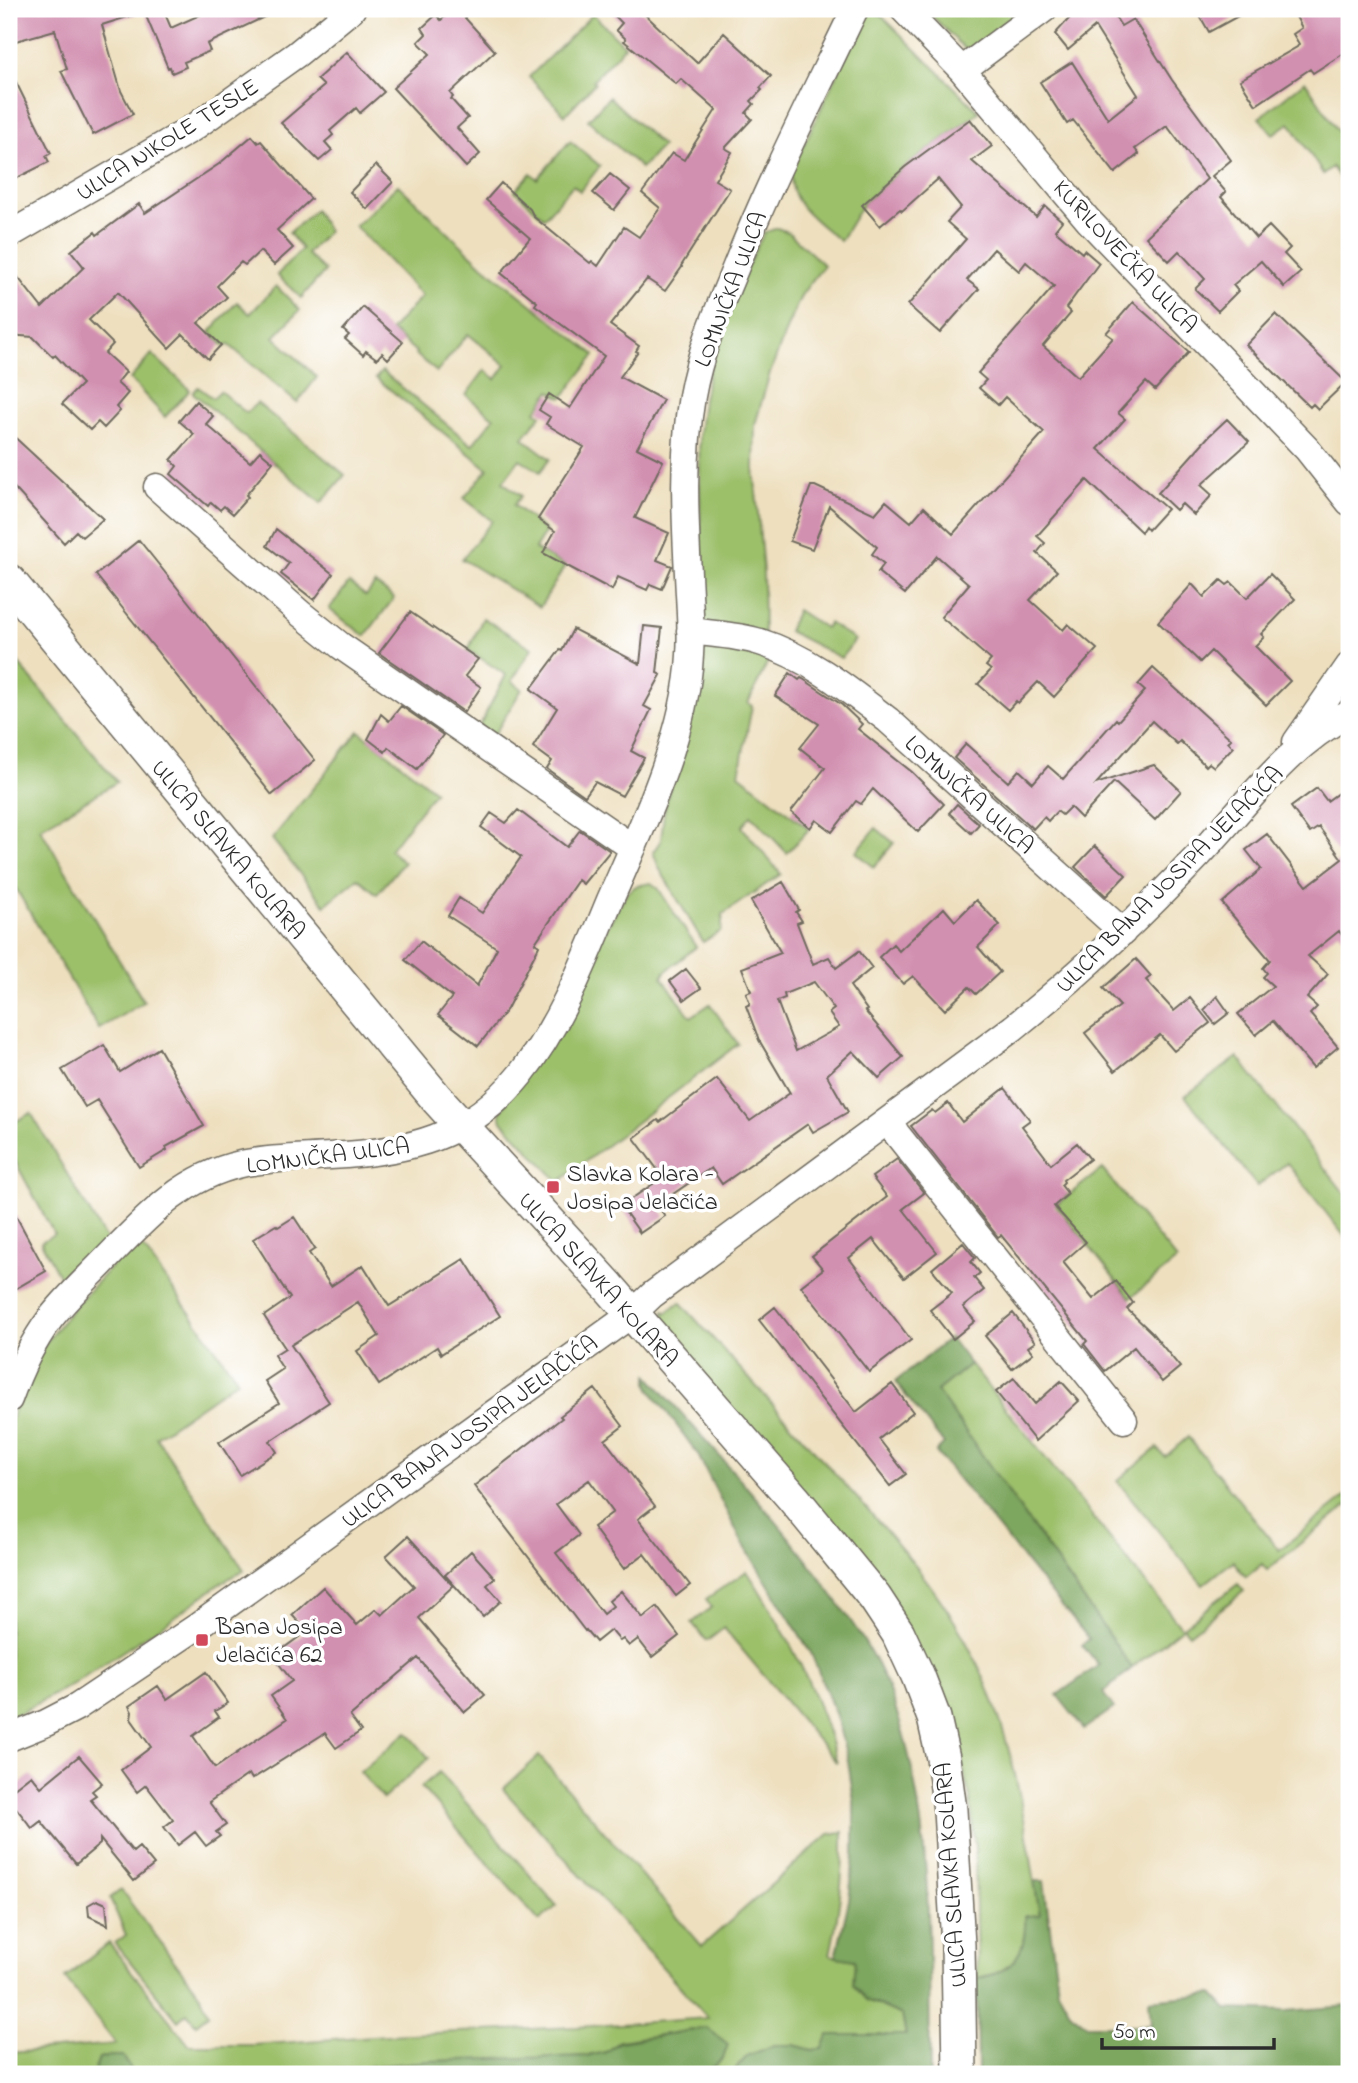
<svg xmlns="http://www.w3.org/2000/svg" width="1358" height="2083" font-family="'Indie Flower',sans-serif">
  <rect width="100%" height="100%" fill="#fff"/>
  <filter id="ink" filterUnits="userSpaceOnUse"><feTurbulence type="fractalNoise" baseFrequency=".0143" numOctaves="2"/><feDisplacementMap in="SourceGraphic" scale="14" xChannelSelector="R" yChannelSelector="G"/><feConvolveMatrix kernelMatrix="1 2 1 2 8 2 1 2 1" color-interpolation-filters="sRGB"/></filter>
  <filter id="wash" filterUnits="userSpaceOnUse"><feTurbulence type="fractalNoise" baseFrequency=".00686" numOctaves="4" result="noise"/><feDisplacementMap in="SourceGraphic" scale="28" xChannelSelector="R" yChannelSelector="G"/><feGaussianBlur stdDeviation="1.57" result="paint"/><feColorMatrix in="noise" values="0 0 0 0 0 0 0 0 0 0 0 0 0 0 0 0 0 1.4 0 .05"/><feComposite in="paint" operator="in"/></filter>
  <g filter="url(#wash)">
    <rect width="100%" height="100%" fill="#eee0bf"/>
    <!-- green -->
    <path fill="#9cc06a" stroke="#64764a" stroke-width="2" d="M925 9H1031L973 50 965 49Z
      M873 12 881 15 979 112 905 167 862 205 840 241C817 221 789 205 791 172L863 19Z
      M593 14 625 46 593 80 595 83 565 115 529 77Z
      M1305 81 1349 148V192L1332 167 1323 174 1290 123 1273 134 1259 118Z
      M609 97 662 146 641 168 588 120Z
      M570 141 600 166 580 191 573 185 544 218 515 191 531 173 537 179Z
      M398 185 482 265 595 355 562 398 550 391 536 411 541 415 523 438 550 459 540 472 520 459 503 482 521 496 514 505 546 531 535 549 565 566 540 607 462 559 492 521 464 498 488 469 376 378 382 371 472 445 494 418 466 395 485 370 496 379 506 365 468 334 437 372 415 354 416 352 391 330 422 296 355 226Z
      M315 210 328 231 307 254 325 271 301 298 277 275 302 249 289 233Z
      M777 228 788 232 824 265 802 294 788 325 769 376 755 425 754 467 763 572 764 636 707 625 702 618 699 433 703 399 711 363 743 275 764 233Z
      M276 286 300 310 274 337 317 377 297 403 228 344 225 347 210 332 237 302 250 314Z
      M152 354 190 390 165 417 130 379Z
      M198 387 213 398 220 391 246 413 257 403 345 475 321 503 193 393Z
      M349 583 366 596 375 584 394 598 365 636 329 609Z
      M797 610 825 628 829 623 855 640 841 658 788 631Z
      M483 618 532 648 512 681 522 689 491 740 477 730 506 675 468 650Z
      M703 640 772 653 748 703 752 706 739 774 809 829 787 853 751 815 742 827 781 874 723 914 721 931 703 942 659 868 653 852 661 840 664 813Z
      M9 652 117 782 40 828 144 1002 99 1029 9 877Z
      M359 731 435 791 390 850 404 862 377 894 358 878 325 905 272 839Z
      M876 828 894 843 874 867 856 852Z
      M651 883 658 888 696 947 665 972 662 977 691 1017 710 1004 738 1044 559 1182 502 1121 500 1113 627 893 636 886Z
      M1238 1057 1349 1199V1242L1287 1163 1257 1186 1185 1096Z
      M31 1113 108 1243 65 1287 41 1242 54 1234 9 1150V1125Z
      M1102 1169 1177 1260 1130 1298 1056 1205Z
      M137 1239 238 1380 156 1437 244 1570 221 1583 166 1623 73 1684 9 1719V1487L13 1483C7 1472 9 1459 9 1446 9 1361 84 1298 137 1239Z
      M680 1302C730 1357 780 1413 830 1468 882 1526 937 1583 972 1653 1014 1734 1026 1827 1040 1915L1025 1931 1022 1948 1013 1963 997 1973 977 1978 975 1848 970 1798 954 1732 663 1323 664 1311 666 1313Z
      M970 1364 1182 1628 1132 1668 937 1391Z
      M1188 1437 1279 1550 1349 1494V1508L1347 1506 1267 1570 1262 1564 1246 1577 1233 1561 1203 1585 1117 1481 1157 1448 1165 1457Z
      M747 1571C786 1631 819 1693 837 1763L724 1628 707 1641 692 1623 712 1607 706 1599Z
      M1238 1584 1244 1591 1189 1634 1183 1627Z
      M407 1732 429 1758 383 1799 360 1772Z
      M539 1756 702 1946 829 1834 843 1832C844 1874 839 1914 830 1955L855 1960 867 2000 902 2015 906 2036 812 2050 794 2045H774L739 2064 732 2074 705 2073 723 2059 713 2034 706 2028 619 2041 606 2052 588 2056 287 2074H129L131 2069 123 2057 99 2059 94 2072 91 2074H9V2053L116 2044 65 1978 109 1943 189 2045H253L387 2035 577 2027 708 2018 503 1789Z
      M439 1772 557 1906 539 1921 421 1787Z
      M121 1890 201 1997 209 2014 196 2024 187 2013 178 2021 115 1943 126 1935 110 1898Z"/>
    <!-- forest -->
    <path fill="#7da65e" stroke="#546844" stroke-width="2" d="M950 1338 970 1364 937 1391 1132 1668 1103 1693 1114 1708 1084 1729 1057 1695 1099 1665 1082 1645 1089 1639 936 1452 944 1444 895 1382Z
      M648 1375C709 1446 775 1514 829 1590 852 1622 875 1654 889 1691 936 1812 928 1946 930 2074H732L747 2056 774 2045H794L812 2050 823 2049 828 2035H906L902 2015 866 2000 853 1985 855 1960 836 1957 849 1900 854 1855V1802L848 1761 836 1716 811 1653 742 1542 697 1453 652 1392 648 1384Z
      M1034 1881H1044L1058 1990 1071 2013 1087 2025H1151L1149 2000 1213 1994 1227 2009 1286 2011 1349 2006V2074H978L977 1978C1014 1973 1027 1952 1025 1916L1040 1915Z
      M707 2028 728 2044 723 2059 706 2074H288L429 2061 588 2056 606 2052 619 2042Z
      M109 2056H123L131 2069 129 2074H91L94 2072 99 2059Z"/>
    <g id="blocks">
      <!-- building -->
      <path fill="#d290b0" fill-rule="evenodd" d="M9 9H140V13L102 25 121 91 133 114 93 135 61 71 67 69 55 30 9 43Z
        M143 9H163L171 28 213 9H281L207 44 210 51 184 62 186 67 172 73 170 67 168 68Z
        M453 9H457L495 51 450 93 453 97 451 99 468 118 457 128 480 154 466 167 393 88 430 54 418 42 426 34 422 28 436 15 441 20Z
        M608 9H639L697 63 724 33 771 76 760 88 762 90 751 101 754 104 746 113 752 119 725 148 732 152 715 180 730 189 681 266 682 267 665 291 647 279 610 325 639 346 636 351 638 352 620 377 663 400 637 448 663 461 635 518 669 533 657 560 672 566 662 589 650 584 647 590 618 577 612 590 543 553 555 531 538 519 584 447 546 424 550 417 539 410 549 394 570 408 604 356 535 305 537 302 501 273 530 238 486 200 501 183 530 209 534 217 590 263 592 261 598 266 624 227 639 237 660 208 642 193 672 153 684 160 716 110 681 79 676 84 624 41 626 39 616 30 622 23Z
        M1078 9H1116L1112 12 1121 26 1133 19 1172 80 1231 160 1212 176 1226 192 1221 197 1256 238 1269 226 1290 248 1284 254 1301 272 1284 287 1261 261 1233 285 1238 291 1218 311 1195 289 1205 279 1179 251 1169 261 1146 237 1207 179 1167 126 1135 149 1139 154 1115 173 1073 120 1067 124 1040 82 1072 62 1108 119 1138 95 1095 27 1068 50 1055 34Z
        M1196 9H1251L1209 32Z
        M1292 9H1349V50L1313 73 1310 69 1256 105 1240 80 1297 47 1299 44 1293 34 1302 28Z
        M347 52 384 92 360 113 356 108 330 131 333 135 325 142 332 150 319 161 281 123 324 86 317 79Z
        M14 78 51 153 46 156 49 162 17 178 9 162V122L15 118 9 101V81Z
        M970 119 992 146 972 161 1036 217 1045 206 1062 221 1055 230 1082 253 1084 250 1099 263 1066 308 1071 313 1043 346 1078 377 1113 338 1106 333 1133 302 1189 352 1155 390 1146 382 1118 413 1125 419 1098 449 1167 509 1148 530 1145 526 1141 532 1087 480 1037 536 1045 543 1037 553 1057 571 1030 600 1063 630 1068 624 1097 649 1054 697 1038 682 1018 703 1016 701 1008 710 978 684 991 670 986 666 991 660 941 617 969 584 937 556 905 594 878 572 884 564 872 554 877 547 829 506 812 549 790 541 811 486H815L875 514 886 501 911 522 924 507 953 534 1044 432 1005 397 998 405 979 388 986 380 978 373 1054 286 1026 262 1019 271 994 249 967 280 979 289 940 333 908 305 966 239 947 222 961 207 938 179 902 211 900 209 880 226 862 205 905 167Z
        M252 136 258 143 261 141 311 199 277 230 293 248 274 265 260 251 245 265 241 262 217 286 227 297 198 323 221 345 208 359 183 334 169 348 118 292 89 320 113 344 105 353 126 372 117 383 128 393 116 407 120 411 104 428 98 422 90 430 62 404 82 384 55 355 53 357 33 337 9 335V266L42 308 84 267 71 251 95 232 97 235 139 204 145 213 219 164Z
        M376 165 393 182 367 209 350 192Z
        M610 174 630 190 614 210 593 193Z
        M363 307 403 342 388 359 382 353 377 359 366 351 363 355 345 339 349 335 343 330Z
        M1276 314 1346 382 1318 409 1313 404 1310 407 1246 345Z
        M196 401 213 416 206 424 250 462 260 451 273 462 246 495 248 497 233 514 224 506 220 510 211 502 208 506 171 474 177 466 171 460 194 434 179 421Z
        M1227 419 1249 442 1201 485 1212 495 1194 515 1182 504 1176 510 1158 493 1209 436Z
        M9 432 103 519 82 537 76 531 64 543 9 482Z
        M276 529 333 574 314 600 281 574 289 563 267 546Z
        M139 540 315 760 272 795 96 575Z
        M1270 574 1295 599 1261 634 1264 637 1255 646 1290 681 1266 705 1211 651 1200 662 1158 622 1192 584 1204 597 1221 580 1227 585 1231 582 1247 598Z
        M410 612 478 659 465 676 481 687 464 712 379 653Z
        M644 626 662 628 657 673 661 675 644 706 651 710 631 751 644 758 622 796 595 782 585 796 547 769 552 761 533 747 557 708 531 689 560 650 562 651 573 629 640 664Z
        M1153 668 1231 739 1228 742 1233 747 1214 767 1209 763 1206 766 1180 741 1177 744 1152 721 1096 784 1154 765 1181 791 1155 820 1114 782 1081 818 1070 807 1062 815 1057 811 1048 821 1044 817 1033 829 954 758 966 744 1008 782 1019 770 1033 783 1048 766 1063 779 1116 719 1118 721 1145 691 1138 685Z
        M790 673 799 680 801 678 803 679 842 705 862 724 858 729 912 772 944 804 918 832 873 789 861 804 856 801 832 832 816 820 810 828 791 812 825 768 800 748 819 724 775 696Z
        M401 706 443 735 417 769 388 747 385 752 368 739 381 714 389 721Z
        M1349 785V945L1339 931 1308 956 1328 974 1307 998 1317 1007 1310 1014 1338 1047 1313 1068 1273 1021 1256 1035 1238 1014 1273 986 1263 977 1267 973 1263 968 1270 960 1222 903 1261 869 1246 850 1267 834 1307 886 1342 859 1319 827 1310 833 1291 807 1317 788 1327 801Z
        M957 804 979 824 971 833 949 813Z
        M518 810 567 847 580 830 610 851 583 884 578 880 535 943 539 946 507 1009 478 1046 438 1015 452 997 405 960 421 941 477 986 497 948 448 916 459 898 482 913 521 857 481 827 491 813 506 823Z
        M1095 846 1126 875 1106 896 1075 867Z
        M783 882 799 910 796 912 802 921 797 923 813 964 829 957 836 968 859 951 872 968 850 986 867 1010 865 1011 903 1057 879 1078 853 1051 827 1075 848 1112 813 1132 808 1124 722 1184 711 1168 657 1205 665 1216 640 1233 621 1206 663 1177 634 1138 658 1120 660 1122 717 1079 750 1121 790 1093 759 1040 746 1006 750 1004 746 993 751 991 742 968 781 953 751 901ZM814 982 834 1009 829 1013 839 1027 796 1051 777 1001 785 998 784 994Z
        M976 900 1000 925 978 947 1000 972 976 994 969 987 945 1010 913 976 903 984 879 957 893 944 899 951 944 908 955 921Z
        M1136 959 1151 976 1146 980 1174 1011 1190 998 1210 1023 1174 1051 1160 1035 1115 1071 1085 1033 1120 1006 1103 988Z
        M686 969 701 988 684 1000 670 981Z
        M1217 996 1229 1013 1215 1024 1204 1010Z
        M104 1045 120 1072 159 1048 204 1126 166 1147 167 1150 139 1167 97 1100 85 1107 62 1070Z
        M1005 1088 1030 1120 1022 1126 1051 1164 1077 1143 1090 1159 1063 1180 1064 1182 1061 1185 1068 1194 1054 1206 1086 1242 1063 1262 1093 1299 1116 1281 1133 1303 1127 1309 1152 1333 1180 1367 1162 1382 1134 1347 1105 1371 1084 1344 1087 1341 1001 1235 998 1237 911 1126 932 1110 935 1113 948 1103 962 1122Z
        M897 1159 924 1193 903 1209 937 1252 904 1278 873 1239 849 1258 911 1340 869 1372 801 1286 823 1269 812 1256 887 1197 872 1177Z
        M9 1203 46 1271 15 1289 9 1277Z
        M294 1217 315 1249 309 1253 331 1286 363 1265 389 1306 464 1259 500 1316 441 1354 437 1347 379 1385 357 1351 379 1336 358 1302 291 1345 329 1402 270 1441 277 1452 240 1475 219 1442 279 1403 265 1381 283 1369 274 1355 285 1348 264 1316 290 1298 253 1239 276 1225 278 1227Z
        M963 1243 975 1258 971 1262 980 1273 974 1278 984 1290 963 1307 975 1321 953 1339 930 1310 952 1293 932 1269Z
        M775 1307 856 1412 892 1384 913 1412 879 1439 906 1474 890 1486 759 1320Z
        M1013 1313 1035 1342 1028 1347 1033 1353 1012 1369 985 1336Z
        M1014 1378 1035 1404 1061 1381 1079 1401 1035 1441 996 1392Z
        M595 1389 623 1426 605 1440 655 1506 638 1519 690 1585 676 1596 644 1554 624 1569 593 1527 613 1512 589 1480 556 1504 579 1535 556 1553 603 1614 613 1606 609 1601 621 1591 643 1618 657 1607 679 1636 652 1657 638 1639 629 1646 623 1639 620 1641 611 1630 596 1642 586 1630 585 1631 474 1486 562 1418 560 1416Z
        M408 1536 453 1586 419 1618 485 1695 465 1712 418 1658 350 1716 361 1731 336 1748 325 1733 252 1779 249 1774 209 1802 226 1825 216 1832 220 1836 206 1846 195 1832 178 1845 164 1827 173 1820 146 1785 137 1792 121 1770 151 1747 131 1719 132 1712 129 1706 158 1686 167 1699 206 1672 228 1703 215 1711 219 1717 193 1736 215 1768 287 1719 271 1696 292 1681 273 1656 307 1631 292 1615 323 1587 357 1625 376 1609 382 1615 414 1586 386 1556Z
        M471 1551 495 1578 487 1585 501 1601 483 1617 445 1575Z
        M79 1756 102 1783 92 1791 96 1795 90 1799 133 1852 139 1847 154 1865 134 1881 100 1839V1844L76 1864 41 1821 32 1828 9 1799V1792L31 1775 41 1787Z
        M97 1900 106 1904 108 1925 89 1916 88 1905Z"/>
    </g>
  </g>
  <g filter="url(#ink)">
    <use href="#blocks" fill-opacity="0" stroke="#6f6a5f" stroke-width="2"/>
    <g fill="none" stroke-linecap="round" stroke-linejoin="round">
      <!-- minor casing -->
      <g stroke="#6f6a5f" stroke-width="29">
        <path id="minor" d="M903 9 962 70 1088 220 1307 449 1349 502
          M962 70 1044 9
          M9 235 193 128 297 54 352 9
          M157 487 301 614 341 646 633 848
          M690 631C713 634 738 635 760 642 808 657 849 690 888 720L1123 932
          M1296 742 1349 666
          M889 1120 896 1133 1124 1420
          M9 1399C19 1371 32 1343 50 1319 66 1298 86 1280 105 1260 145 1219 182 1177 241 1164 270 1158 300 1158 330 1156 408 1152 469 1138 520 1075 561 1024 585 960 610 900 642 827 686 735 690 655 692 628 689 601 688 574 685 516 682 454 692 396 700 351 718 310 735 269 770 180 814 95 855 9
          M9 1738 46 1723 77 1707 198 1626 632 1314 652 1295 1013 1028C1079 975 1140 917 1198 856 1245 807 1287 745 1349 714"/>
      </g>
      <!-- major casing -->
      <g stroke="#6f6a5f" stroke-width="36">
        <path id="major" d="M9 581 437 1099 609 1287 794 1499 875 1598 898 1633 918 1676 934 1718 943 1758 950 1810 958 1945 960 2074"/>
      </g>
      <!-- minor -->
      <use href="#minor" stroke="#fff" stroke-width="26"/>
      <!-- major -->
      <use href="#major" stroke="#fff" stroke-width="33"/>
    </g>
  </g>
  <!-- markers -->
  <g fill="#d1495b" stroke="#fff" stroke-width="2.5">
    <rect x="546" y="1180" width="14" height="14" rx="3.5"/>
    <rect x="195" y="1633" width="14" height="14" rx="3.5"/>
  </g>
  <g text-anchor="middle" stroke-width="7" stroke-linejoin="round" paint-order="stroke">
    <!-- street labels -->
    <g font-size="24" fill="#2b2b2b" stroke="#fff">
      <text transform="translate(167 139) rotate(-32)" y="8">ULICA NIKOLE TESLE</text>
      <text transform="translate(1126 256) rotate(47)" y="8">KURILOVEČKA ULICA</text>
      <text transform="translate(730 289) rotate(-69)" y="8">LOMNIČKA ULICA</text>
      <text transform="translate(970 794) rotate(42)" y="8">LOMNIČKA ULICA</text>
      <text transform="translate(229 849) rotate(50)" y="8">ULICA SLAVKA KOLARA</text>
      <text transform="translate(1169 879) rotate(-45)" y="8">ULICA BANA JOSIPA JELAČIĆA</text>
      <text transform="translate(328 1155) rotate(-7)" y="8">LOMNIČKA ULICA</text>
      <text transform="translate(599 1279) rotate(48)" y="8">ULICA SLAVKA KOLARA</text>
      <text transform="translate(469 1431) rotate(-36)" y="8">ULICA BANA JOSIPA JELAČIĆA</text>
      <text transform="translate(950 1875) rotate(-94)" y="8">ULICA SLAVKA KOLARA</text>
    </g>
    <!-- poi labels -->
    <g font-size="24" fill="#2b2b2b" stroke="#fff" text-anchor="start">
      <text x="567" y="1181">Slavka Kolara -<tspan x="567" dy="28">Josipa Jelačića</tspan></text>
      <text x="216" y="1634">Bana Josipa<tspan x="216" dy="28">Jelačića 62</tspan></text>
    </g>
  </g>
  <!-- margin -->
  <rect width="1358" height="2083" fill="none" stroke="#fff" stroke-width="35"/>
  <!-- scale -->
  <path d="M1102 2038v10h172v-10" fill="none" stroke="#2b2b2b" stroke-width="3.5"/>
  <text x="1113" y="2038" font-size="21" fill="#2b2b2b" stroke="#ffffff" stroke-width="5" paint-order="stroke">50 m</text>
</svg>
